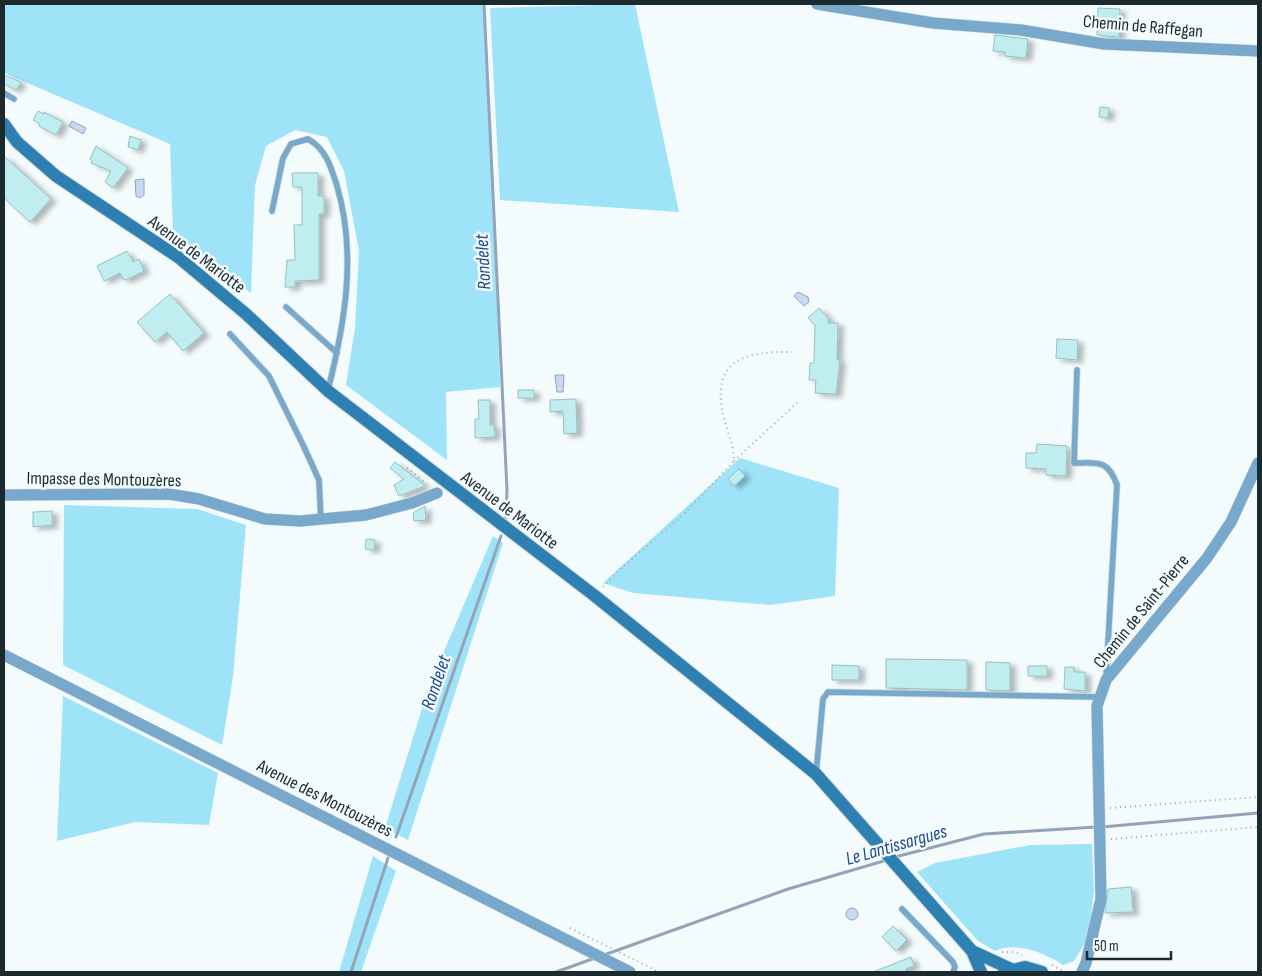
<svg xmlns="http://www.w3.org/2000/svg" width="1262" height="976" font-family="'Sofia Sans Condensed',sans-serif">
  <defs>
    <filter id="shadow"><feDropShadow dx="5.5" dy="3" stdDeviation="2.5" flood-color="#0004"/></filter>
  </defs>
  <rect width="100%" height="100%" fill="#f3fbfd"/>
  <!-- green -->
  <path fill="#9fe3f9" d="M4 4H483L494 200 500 387 446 392 447 460 346 385 355 328 359 251 344 171 327 137 295 130 266 146 255 185 251 293 173 233 170 144 4 73Z
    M635 4 679 212 500 200 490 8Z
    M740 458 839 488 835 596 770 605 633 593 603 583Z
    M64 505 197 509 246 525 233 677 222 745 63 665Z
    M493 536 503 543 408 840 385 828 428 689Z
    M63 696 218 773 209 825 135 822 57 841Z
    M1092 844 1094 891 1088 938 1074 961 1063 965C1046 953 1015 941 995 951L978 941 917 872 935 863 1030 845Z
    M373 856 396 871 361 972H339Z"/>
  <!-- water -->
  <path fill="#c8d9f3" stroke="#94a4b8" d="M72 121 86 128 83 134 69 126Z
    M144 179V195L140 198 136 196 135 180Z
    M798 292 808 297 809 302 804 306 794 296Z
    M555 375H564L563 392H557Z
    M846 914a6 6 0 1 1 12 0a6 6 0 1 1-12 0Z"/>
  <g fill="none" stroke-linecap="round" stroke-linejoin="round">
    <!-- stream -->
    <path stroke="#94a4b8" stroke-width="3" d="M484 4 507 490 506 518
      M1102 827 1258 813
      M396 837 501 536
      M895 857 984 834 1096 827
      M604 955 788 889 887 860
      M351 972 388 858
      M556 972 595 958"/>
  </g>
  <!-- building -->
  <path fill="#c0edef" stroke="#95c0c2" filter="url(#shadow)" d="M1098 8 1120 9 1119 37 1097 35Z
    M995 35 1028 39 1026 58 1005 56V52L993 51Z
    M4 75 21 82 16 90 4 84Z
    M1100 107 1109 108 1108 118 1099 117Z
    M38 111 44 114V112L63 122 56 135 39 126 40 124 33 120Z
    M130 136 141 140 138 150 128 147Z
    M96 146 128 168 113 188 105 182 111 171 91 163 92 161 90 159Z
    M4 156 51 199 30 222 4 198Z
    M292 173H318V196H324V214H319V280L295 281V287H285L287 260H295L294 225H302V187H293Z
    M127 251 133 262 139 259 144 271 126 280 123 279 120 273 104 281 97 266Z
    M170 294 204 333 183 351 167 332 155 342 137 322Z
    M819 308 828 318V323H838L837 360H840L836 394 815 393 816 380H809L810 363H814L815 325 808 318Z
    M1057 339 1078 340 1077 360 1056 358Z
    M518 390H534V398H518Z
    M576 399 577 433 564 434 563 411 550 412V400Z
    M478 400H490V425H494L495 437 475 438V419H479Z
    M1037 444 1067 446 1066 476 1046 475V469L1026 468V453H1036Z
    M395 462 418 480 425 486 399 496 394 485 404 479 390 468Z
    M739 469 745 476 734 486 728 479Z
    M425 506 426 520 414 521 413 513Z
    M52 511V525L33 527V512Z
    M366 539 375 540 374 550 365 549Z
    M886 659 967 660V690L886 688Z
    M986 662 1010 663V691L986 690Z
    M832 665 859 666V680H832Z
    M1028 666H1047V676H1028Z
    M1065 667H1074V672H1085V691L1064 689Z
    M1131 887 1133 912 1105 913 1108 889Z
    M893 926 907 940 896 951 882 937Z
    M911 957 914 966 906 969 907 972H873Z"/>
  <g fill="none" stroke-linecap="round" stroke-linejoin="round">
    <!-- service casing -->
    <g stroke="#ccd5d8" stroke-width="7">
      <path id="service" d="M4 93 14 99
        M272 211 283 158 291 144 308 139C326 149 331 167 337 186 357 254 345 323 328 390
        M286 307 337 353
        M230 334 269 376 304 447 319 480 321 521
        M1077 370 1074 463C1097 463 1108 459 1117 485L1106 678
        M816 774 823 699 828 692 1100 697
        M902 909 953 962 955 967 953 972"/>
    </g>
    <!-- minor casing -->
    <g stroke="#ccd5d8" stroke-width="12">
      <path id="minor" d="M817 4 933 23 1021 30 1104 44 1258 51
        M4 495 169 494 199 499 265 519 300 521 366 515 412 503 437 493
        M4 655 630 972
        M1082 972 1086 963 1101 899 1097 706 1106 680 1207 558 1231 522 1258 463"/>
    </g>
    <!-- secondary casing -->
    <g stroke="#ccd5d8" stroke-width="14">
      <path id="secondary" d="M4 124 17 142 56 176 178 257 246 314 328 391 595 596 816 774 972 951 981 972
        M972 951 1011 969
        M1004 972 1025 967 1042 972"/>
    </g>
    <!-- path -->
    <path stroke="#9ca7aa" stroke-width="2" stroke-dasharray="1 4" stroke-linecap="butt" d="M734 461 798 402
      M407 468 427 484
      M603 587 619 570 683 515 734 461C734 447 728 433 724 419 710 361 742 351 792 352
      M1110 808 1258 797
      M1111 839 1258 827
      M570 928 659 972
      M1002 952H1014L1022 955
      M1052 965 1065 972"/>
    <!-- service -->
    <use href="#service" stroke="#78a8cb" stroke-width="5.5"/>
    <!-- minor -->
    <use href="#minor" stroke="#78a8cb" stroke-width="11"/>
    <!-- secondary -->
    <use href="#secondary" stroke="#2e7fb2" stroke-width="12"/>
  </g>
  <g text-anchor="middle" stroke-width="5" stroke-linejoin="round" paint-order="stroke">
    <!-- street labels -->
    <g font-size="18" fill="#1b2a2f" stroke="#f3fbfd">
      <text transform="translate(1143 26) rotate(5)" y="6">Chemin de Raffegan</text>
      <text transform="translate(197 254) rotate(37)" y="6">Avenue de Mariotte</text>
      <text transform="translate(104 479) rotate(1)" y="6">Impasse des Montouzères</text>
      <text transform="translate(510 510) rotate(37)" y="6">Avenue de Mariotte</text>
      <text transform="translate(1141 611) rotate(-51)" y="6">Chemin de Saint-Pierre</text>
      <text transform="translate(325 798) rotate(27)" y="6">Avenue des Montouzères</text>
    </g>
    <!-- water labels -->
    <g font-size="19" font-style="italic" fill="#1d4892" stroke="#f3fbfd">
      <text transform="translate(482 262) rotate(-93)" y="7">Rondelet</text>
      <text transform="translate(435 682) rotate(-71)" y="7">Rondelet</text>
      <text transform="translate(896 844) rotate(-16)" y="7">Le Lantissargues</text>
    </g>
  </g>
  <!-- border -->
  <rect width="1262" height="976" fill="none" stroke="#1b2a2f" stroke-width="10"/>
  <!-- scale -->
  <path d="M1087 951v8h84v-8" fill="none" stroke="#1b2a2f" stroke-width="2.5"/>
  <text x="1094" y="951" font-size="15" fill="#1b2a2f" stroke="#f3fbfd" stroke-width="4" paint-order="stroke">50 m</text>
</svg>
